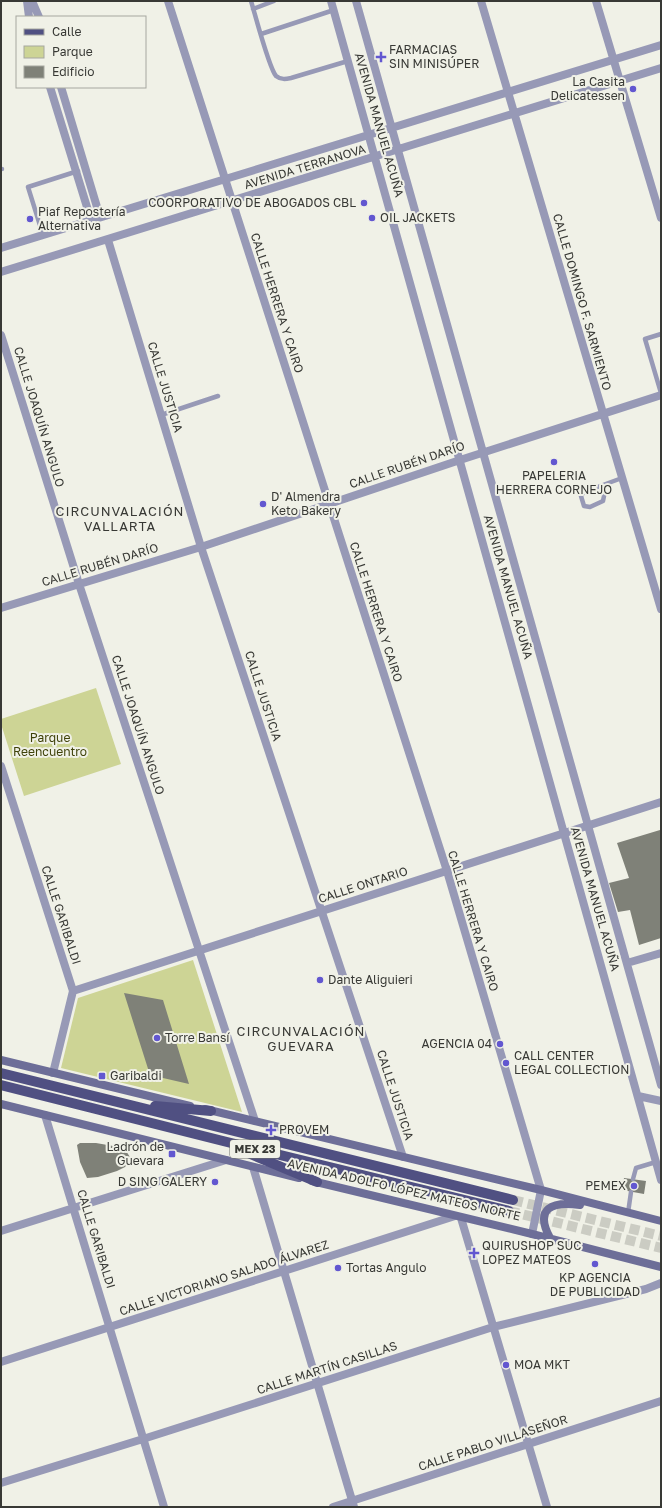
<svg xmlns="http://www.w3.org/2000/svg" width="662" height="1508" font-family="'Golos Text',sans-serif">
  <rect width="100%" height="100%" fill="#f0f1e7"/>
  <!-- green -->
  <path fill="#cdd495" d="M96 688 121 764 24 796 1 724V719Z
    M193 960 242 1112 61 1068 78 998Z"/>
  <!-- building -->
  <path fill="#7f8178" d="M660 830 661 938 639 945 630 910 618 912 609 883 629 878 617 843Z
    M124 993 163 1000 189 1084 150 1075Z
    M80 1143H96L119 1147 126 1151 130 1157 129 1162 125 1167 117 1171 98 1177 87 1178 80 1162 77 1145Z
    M624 1178 646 1181 644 1194 622 1190Z"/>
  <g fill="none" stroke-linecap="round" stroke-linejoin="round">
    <!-- primary-tunnel -->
    <path stroke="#cbccc3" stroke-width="10" stroke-dasharray="10 5" stroke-linecap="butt" d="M513 1200 661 1236
      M509 1211 661 1248"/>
    <!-- service -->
    <path stroke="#9799b6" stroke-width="4.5" d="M251 1C255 14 269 68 276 76 281 80 286 79 291 78L348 61
      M253 9 274 1
      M261 34 334 10
      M1 169H2
      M43 235 28 187 78 171
      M661 334 645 339 661 393
      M161 415 218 396
      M601 486 604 496 603 501 590 507 584 506 581 496 584 492 622 478
      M633 1179 636 1168 656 1162
      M628 1213 631 1192"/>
    <!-- minor -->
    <path stroke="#9799b6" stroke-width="8" d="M27 1 29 17
      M32 1 39 17
      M168 1 447 871 541 1190 532 1234
      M331 1 661 1180
      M356 1 661 1085
      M481 1 661 609
      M596 1 661 218
      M50 87 91 220
      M61 87 100 217
      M108 240 201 547 403 1157
      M1 248 661 45
      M1 272 661 68
      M1 335 79 584 255 1121
      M1 608 201 547 460 460 661 395
      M1 766 73 991 53 1073
      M627 963 661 953
      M73 991 661 802
      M638 1096 661 1101
      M45 1115 164 1507
      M253 1167 354 1507
      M461 1218 547 1507
      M1 1231 226 1160
      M1 1362 455 1216
      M1 1483 143 1439 493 1327 646 1289 661 1283
      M333 1507 661 1401"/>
    <!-- secondary -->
    <path stroke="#6d6e98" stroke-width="8" d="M1 1060 190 1106
      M1 1104 299 1178
      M205 1109 541 1190 661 1221
      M312 1181 532 1234 661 1267
      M550 1238C534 1208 552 1201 580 1205"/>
    <!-- primary -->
    <path stroke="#505082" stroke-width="10" d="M1 1073 513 1200
      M1 1085 223 1141 509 1211
      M155 1106 211 1111
      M248 1153 317 1182"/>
  </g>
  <!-- markers -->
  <g fill="#6257d0" stroke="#f0f1e7" stroke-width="1.5">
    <path d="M379 51h4v4h4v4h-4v4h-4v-4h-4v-4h4z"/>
    <circle cx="633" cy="89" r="4"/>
    <circle cx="364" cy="203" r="4"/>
    <circle cx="372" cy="218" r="4"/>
    <circle cx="30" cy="219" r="4"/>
    <circle cx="554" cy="462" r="4"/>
    <circle cx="263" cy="504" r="4"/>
    <circle cx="320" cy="980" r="4"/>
    <circle cx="157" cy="1038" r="4"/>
    <circle cx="500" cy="1044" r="4"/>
    <circle cx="506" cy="1063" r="4"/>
    <rect x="98" y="1072" width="8" height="8" rx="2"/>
    <path d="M269 1124h4v4h4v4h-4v4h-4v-4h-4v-4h4z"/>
    <rect x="168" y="1150" width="8" height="8" rx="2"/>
    <circle cx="215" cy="1182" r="4"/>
    <circle cx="634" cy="1186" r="4"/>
    <path d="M472 1247h4v4h4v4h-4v4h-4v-4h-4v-4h4z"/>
    <circle cx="595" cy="1264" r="4"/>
    <circle cx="338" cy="1268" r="4"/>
    <circle cx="506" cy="1365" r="4"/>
  </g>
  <g text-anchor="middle" stroke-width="4" stroke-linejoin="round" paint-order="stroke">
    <!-- shield labels -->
    <rect fill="#f0f1e7" stroke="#6f706a" stroke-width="1" x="230" y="1140" width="50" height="18" rx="3"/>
    <g font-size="11" font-weight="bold" fill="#383935">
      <text x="255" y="1153">MEX 23</text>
    </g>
    <!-- poi labels -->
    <g font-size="12" fill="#383935" stroke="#f0f1e7" text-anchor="start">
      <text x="389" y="54">FARMACIAS<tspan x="389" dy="14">SIN MINISÚPER</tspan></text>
      <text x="625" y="86" text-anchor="end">La Casita<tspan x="625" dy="14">Delicatessen</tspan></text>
      <text x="356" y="207" text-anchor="end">COORPORATIVO DE ABOGADOS CBL</text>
      <text x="38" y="216">Piaf Repostería<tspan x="38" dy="14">Alternativa</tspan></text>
      <text x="380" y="222">OIL JACKETS</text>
      <text x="554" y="480" text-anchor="middle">PAPELERIA<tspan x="554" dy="14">HERRERA CORNEJO</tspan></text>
      <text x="271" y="501">D' Almendra<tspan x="271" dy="14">Keto Bakery</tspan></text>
      <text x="328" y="984">Dante Aliguieri</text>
      <text x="165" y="1042">Torre Bansí</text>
      <text x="492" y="1048" text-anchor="end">AGENCIA 04</text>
      <text x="514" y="1060">CALL CENTER<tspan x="514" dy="14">LEGAL COLLECTION</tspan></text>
      <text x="110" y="1080">Garibaldi</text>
      <text x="279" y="1134">PROVEM</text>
      <text x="164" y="1151" text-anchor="end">Ladrón de<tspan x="164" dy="14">Guevara</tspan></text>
      <text x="207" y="1186" text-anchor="end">D SING GALERY</text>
      <text x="626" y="1190" text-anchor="end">PEMEX</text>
      <text x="482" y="1250">QUIRUSHOP SUC<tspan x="482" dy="14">LOPEZ MATEOS</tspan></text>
      <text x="346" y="1272">Tortas Angulo</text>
      <text x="595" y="1282" text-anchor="middle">KP AGENCIA<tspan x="595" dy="14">DE PUBLICIDAD</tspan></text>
      <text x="514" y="1369">MOA MKT</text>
    </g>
    <!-- street labels -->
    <g font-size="12" fill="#383935" stroke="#f0f1e7">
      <text transform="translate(379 125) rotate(74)" y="4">AVENIDA MANUEL ACUÑA</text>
      <text transform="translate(305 167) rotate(-17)" y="4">AVENIDA TERRANOVA</text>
      <text transform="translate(582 302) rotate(74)" y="4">CALLE DOMINGO F. SARMIENTO</text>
      <text transform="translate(277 303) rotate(72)" y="4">CALLE HERRERA Y CAIRO</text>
      <text transform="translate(165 387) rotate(73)" y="4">CALLE JUSTICIA</text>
      <text transform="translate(39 417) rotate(73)" y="4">CALLE JOAQUÍN ANGULO</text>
      <text transform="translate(407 465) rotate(-19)" y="4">CALLE RUBÉN DARÍO</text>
      <text transform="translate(100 565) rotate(-17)" y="4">CALLE RUBÉN DARÍO</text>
      <text transform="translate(508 587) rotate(74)" y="4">AVENIDA MANUEL ACUÑA</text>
      <text transform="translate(376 612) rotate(72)" y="4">CALLE HERRERA Y CAIRO</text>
      <text transform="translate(263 696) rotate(72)" y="4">CALLE JUSTICIA</text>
      <text transform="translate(138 725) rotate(72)" y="4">CALLE JOAQUÍN ANGULO</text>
      <text transform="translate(363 885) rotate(-18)" y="4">CALLE ONTARIO</text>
      <text transform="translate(595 899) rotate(74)" y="4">AVENIDA MANUEL ACUÑA</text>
      <text transform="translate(61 915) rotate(72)" y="4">CALLE GARIBALDI</text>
      <text transform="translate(473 921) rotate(73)" y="4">CALLE HERRERA Y CAIRO</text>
      <text transform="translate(395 1095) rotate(72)" y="4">CALLE JUSTICIA</text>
      <text transform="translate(404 1190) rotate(13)" y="4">AVENIDA ADOLFO LÓPEZ MATEOS NORTE</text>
      <text transform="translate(96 1239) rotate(73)" y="4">CALLE GARIBALDI</text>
      <text transform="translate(224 1278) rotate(-18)" y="4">CALLE VICTORIANO SALADO ÁLVAREZ</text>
      <text transform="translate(327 1368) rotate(-18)" y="4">CALLE MARTÍN CASILLAS</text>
      <text transform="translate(493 1443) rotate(-18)" y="4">CALLE PABLO VILLASEÑOR</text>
    </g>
    <!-- park labels -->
    <g font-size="12" fill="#3e4108" stroke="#f0f1e7">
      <text x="50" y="742">Parque<tspan x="50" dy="14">Reencuentro</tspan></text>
    </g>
    <!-- neighbourhood labels -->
    <g font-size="13" letter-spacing="1" fill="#383935" stroke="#f0f1e7">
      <text x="120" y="516">CIRCUNVALACIÓN<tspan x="120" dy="15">VALLARTA</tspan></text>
      <text x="301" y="1036">CIRCUNVALACIÓN<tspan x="301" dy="15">GUEVARA</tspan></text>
    </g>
  </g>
  <!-- border -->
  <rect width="662" height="1508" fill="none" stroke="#383935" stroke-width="4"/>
  <!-- legend -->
  <rect x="16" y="16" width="130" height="72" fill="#f0f1e7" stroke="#a6a7a0"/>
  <rect x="24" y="29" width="20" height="6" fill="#505082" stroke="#a6a7a0"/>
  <text x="52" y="36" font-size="12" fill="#383935">Calle</text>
  <rect x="24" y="46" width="20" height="12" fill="#cdd495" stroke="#a6a7a0"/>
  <text x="52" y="56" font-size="12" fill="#383935">Parque</text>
  <rect x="24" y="66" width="20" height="12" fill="#7f8178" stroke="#a6a7a0"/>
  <text x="52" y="76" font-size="12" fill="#383935">Edificio</text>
</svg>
